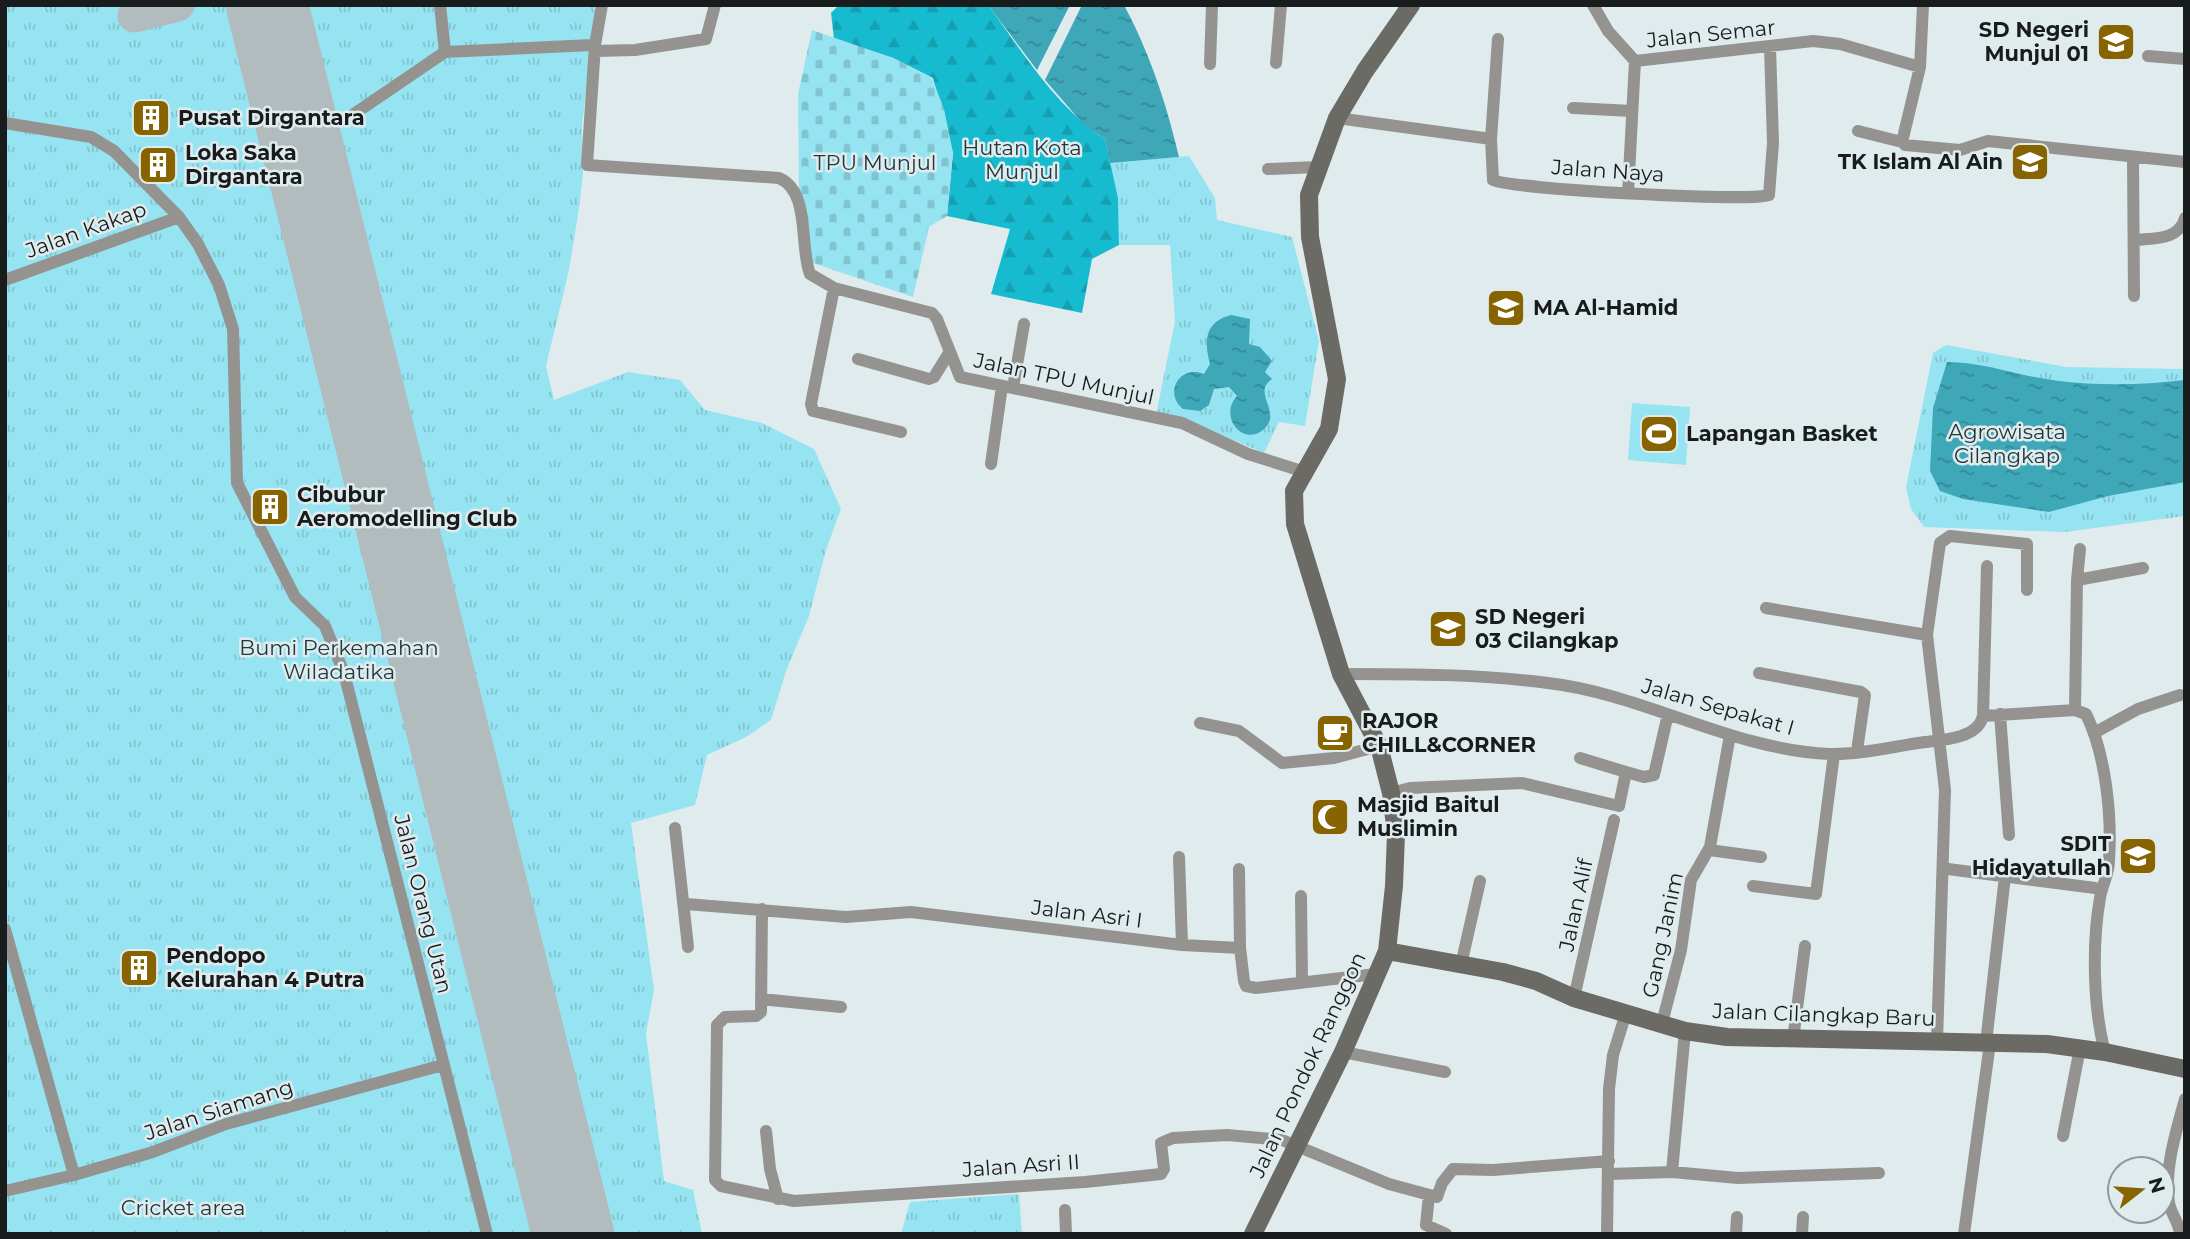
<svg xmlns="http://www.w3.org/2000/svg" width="2190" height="1239" font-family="Montserrat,sans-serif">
  <defs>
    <pattern id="grass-tufts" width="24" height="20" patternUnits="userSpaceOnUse" patternTransform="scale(1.75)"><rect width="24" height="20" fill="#96e4f2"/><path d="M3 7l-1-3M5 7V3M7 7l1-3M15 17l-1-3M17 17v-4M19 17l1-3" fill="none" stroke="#81c3cf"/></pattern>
    <pattern id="forest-firs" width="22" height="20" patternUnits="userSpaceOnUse" patternTransform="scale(1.75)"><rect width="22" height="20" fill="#17bbd0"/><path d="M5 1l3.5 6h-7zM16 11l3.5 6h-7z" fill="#15a0b2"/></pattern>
    <pattern id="cemetery-stones" width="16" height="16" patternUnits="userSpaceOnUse" patternTransform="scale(1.75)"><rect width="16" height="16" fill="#96e4f2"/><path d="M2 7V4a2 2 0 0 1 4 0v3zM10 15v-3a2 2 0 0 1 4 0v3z" fill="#81c3cf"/></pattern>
    <pattern id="water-ripples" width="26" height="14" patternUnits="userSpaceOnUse" patternTransform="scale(1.75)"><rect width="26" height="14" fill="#3ea8b9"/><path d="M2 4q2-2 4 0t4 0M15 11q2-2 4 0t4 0" fill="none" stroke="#338896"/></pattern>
  </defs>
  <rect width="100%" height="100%" fill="#e0ebee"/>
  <!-- grass -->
  <path fill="url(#grass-tufts)" d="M5 5H596L582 126 583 175 578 215 569 270 546 366 554 400 628 372 680 380 705 410 762 423 814 449 841 509 826 550 809 616 786 671 771 720 746 737 707 755 695 805 631 823 654 990 646 1034 664 1181 693 1190 702 1234H5Z
    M1189 156 1215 198 1217 220 1292 237 1319 341 1305 426 1279 422 1264 453 1187 420H1155L1175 321 1170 245H1119L1118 198 1110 163Z
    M1946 345 2067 367 2185 369V516L2065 532 1924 527 1911 509 1906 487 1933 353Z
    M1019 1194 1022 1234H901L910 1202Z"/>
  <!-- forest -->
  <path fill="url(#forest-firs)" d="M839 5H988C1023 52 1055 106 1105 139L1118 198 1119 245 1092 259 1082 313 991 294 1010 229 947 216 953 153 933 78 893 58 834 39 831 13Z"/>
  <!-- cemetery -->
  <path fill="url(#cemetery-stones)" d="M812 30 893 58 932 78 944 109 953 153 947 216 929 227 913 297 810 262 799 191 798 94Z"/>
  <!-- pitch -->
  <path fill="#96e4f2" d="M1632 403 1690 407 1686 465 1628 460Z"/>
  <!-- water -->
  <path fill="url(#water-ripples)" d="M988 5H1070L1037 70Z
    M1082 5H1124C1150 54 1166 102 1179 157L1110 163 1105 139 1084 125 1045 80Z
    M1231 315 1250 319 1249 344 1260 347 1272 361 1265 372 1272 379C1251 393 1283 412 1264 429 1243 448 1218 416 1237 396L1229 387 1214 389 1209 405 1200 411 1183 409C1163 393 1180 364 1204 374L1210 364C1204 342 1204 322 1231 315Z
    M1947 362C1986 362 2021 377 2059 381 2101 386 2143 385 2185 380V482L2108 496 2049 512 1963 499 1940 491 1930 471 1933 408Z"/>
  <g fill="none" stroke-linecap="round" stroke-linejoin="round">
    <!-- taxiway -->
    <path stroke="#b2bcbe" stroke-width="33" d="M134 16 178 5"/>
    <!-- runway -->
    <path stroke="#b2bcbe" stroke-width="82" d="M267 5 573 1234"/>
    <!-- street -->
    <path stroke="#95938f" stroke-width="12" d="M602 5 595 45 587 165 779 178C811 192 799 246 810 274L834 288 932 313 937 319 960 377 1182 423 1248 454 1305 472
      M1593 5 1608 31 1635 61
      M1923 5 1920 67 1902 142 1905 145 1960 150 1988 141 2185 162
      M1498 39 1491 139 1493 180C1511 189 1749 202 1769 195L1773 143 1770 47
      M595 51 635 50 706 39 715 5
      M445 52 592 45
      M2148 56 2185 59
      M1635 61 1813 41 1840 44 1920 67
      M1276 63 1281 5
      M1210 64 1212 5
      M1573 108 1632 111
      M354 114 445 52 440 5
      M1337 118 1491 139
      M5 123 91 137 114 151 179 217 198 244 219 285 233 329 237 483 295 597 325 626 344 673 487 1234
      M1858 131 1902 142
      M2133 159 2134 296
      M1268 169 1318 167
      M1628 193 1635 61
      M2136 240C2155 238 2179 240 2185 218
      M5 280 179 217
      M834 288 811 404 813 411 901 432
      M858 359 929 379 934 377 949 353
      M1013 388 1024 324
      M991 464 1002 386
      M2080 549 2077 580 2143 568
      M1766 608 1927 635 1945 790 1937 1042
      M1927 635 1940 543 1950 536 2027 544V590
      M1759 673 1861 692 1865 695 1857 751
      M1341 674C1409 674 1480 674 1548 683 1644 694 1732 750 1830 754 1860 755 1895 746 1925 742 1945 740 1978 738 1983 716L2075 710 2086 714C2106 755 2112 816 2109 861 2109 874 2102 885 2100 898 2092 943 2093 1008 2105 1052
      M2075 710 2077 580
      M2000 714 2009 835
      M1983 716 1987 566
      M1200 723 1239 731 1282 763 1334 758 1379 746
      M2094 733 2138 709 2180 695
      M1580 758 1626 772
      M1391 793 1410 788 1522 783 1619 806 1626 772 1644 777 1654 775 1668 714
      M675 828 688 947
      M1709 850 1761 857
      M1179 857 1182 945
      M1239 869 1240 948
      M1948 869 2095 888
      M1753 886 1816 894 1834 754
      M1301 896 1302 981
      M686 904 846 917 911 912 1182 945 1240 948 1244 981 1246 986 1256 988 1376 974
      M762 909 761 1012 756 1016 725 1017 717 1025 715 1180 721 1186 794 1201 1085 1182 1161 1174 1164 1169 1161 1143 1173 1138 1227 1135 1282 1140 1389 1184 1437 1197 1442 1183 1453 1169 1493 1170 1609 1161
      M5 929 74 1175
      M1461 965 1480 881
      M1574 998 1614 820
      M761 999 841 1007
      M1662 1023 1681 950 1691 880 1710 847 1730 735
      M1793 1040 1805 946
      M1986 1043 2005 876
      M1343 1052 1445 1072
      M766 1131 770 1169 778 1199
      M2063 1136 2080 1048
      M1672 1172 1685 1031
      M1610 1174 1672 1172 1738 1178 1879 1173
      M5 1191 74 1175 153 1152 226 1124 443 1065
      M1429 1195 1426 1225 1446 1234
      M1065 1210 1066 1234
      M1607 1234 1609 1089 1613 1055 1626 1013
      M1736 1234 1737 1217
      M1802 1234 1803 1217
      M1964 1234 1990 1043
      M2180 1234C2179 1222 2171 1214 2169 1203 2164 1169 2176 1132 2185 1099"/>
    <!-- secondary -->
    <path stroke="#6c6a64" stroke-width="18" d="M1387 951 1503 972 1536 981 1574 998 1685 1031 1727 1037 2047 1044 2105 1052 2185 1069
      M1253 1234 1343 1052 1387 951 1394 886 1396 834 1391 793 1379 746 1341 674 1295 524 1294 491 1329 429 1337 379 1310 237 1309 195 1337 118 1365 71 1411 5"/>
  </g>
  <!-- icons -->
  <defs>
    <g id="school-square" transform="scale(2.0125)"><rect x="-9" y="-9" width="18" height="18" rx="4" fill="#886400" stroke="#e0ebee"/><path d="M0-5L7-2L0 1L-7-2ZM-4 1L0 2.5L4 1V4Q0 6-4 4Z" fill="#fff"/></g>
    <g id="building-square" transform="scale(2.0125)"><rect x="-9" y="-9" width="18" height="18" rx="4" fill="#886400" stroke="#e0ebee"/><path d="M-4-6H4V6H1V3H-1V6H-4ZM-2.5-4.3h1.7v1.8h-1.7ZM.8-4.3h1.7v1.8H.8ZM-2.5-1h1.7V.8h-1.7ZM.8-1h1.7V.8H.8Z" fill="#fff"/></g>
    <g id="stadium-square" transform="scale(2.0125)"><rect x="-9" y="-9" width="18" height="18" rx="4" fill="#886400" stroke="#e0ebee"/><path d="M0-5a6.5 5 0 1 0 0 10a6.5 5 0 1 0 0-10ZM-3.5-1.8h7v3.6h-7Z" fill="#fff"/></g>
    <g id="cafe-square" transform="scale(2.0125)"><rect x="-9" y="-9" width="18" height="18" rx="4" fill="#886400" stroke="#e0ebee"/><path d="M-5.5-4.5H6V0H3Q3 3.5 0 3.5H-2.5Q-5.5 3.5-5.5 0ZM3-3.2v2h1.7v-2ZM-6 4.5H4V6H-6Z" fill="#fff"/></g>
    <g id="mosque-square" transform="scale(2.0125)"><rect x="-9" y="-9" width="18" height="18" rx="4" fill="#886400" stroke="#e0ebee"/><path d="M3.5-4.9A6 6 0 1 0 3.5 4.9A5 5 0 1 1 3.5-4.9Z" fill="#fff"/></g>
  </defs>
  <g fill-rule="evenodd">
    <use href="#school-square" x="2116" y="42"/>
    <use href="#building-square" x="151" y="118"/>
    <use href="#school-square" x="2030" y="162"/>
    <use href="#building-square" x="158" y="165"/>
    <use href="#school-square" x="1506" y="308"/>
    <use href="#stadium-square" x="1659" y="434"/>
    <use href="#building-square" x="270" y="507"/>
    <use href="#school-square" x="1448" y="629"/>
    <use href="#cafe-square" x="1335" y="733"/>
    <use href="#mosque-square" x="1330" y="817"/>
    <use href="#school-square" x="2138" y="856"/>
    <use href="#building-square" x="139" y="968"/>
  </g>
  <g text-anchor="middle" stroke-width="5" stroke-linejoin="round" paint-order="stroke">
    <!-- poi labels -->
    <g font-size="21" font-weight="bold" fill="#181c1d" stroke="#e0ebee" text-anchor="start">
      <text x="2089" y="37" text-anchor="end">SD Negeri<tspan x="2089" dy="24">Munjul 01</tspan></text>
      <text x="178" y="125">Pusat Dirgantara</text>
      <text x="185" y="160">Loka Saka<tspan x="185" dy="24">Dirgantara</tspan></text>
      <text x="2003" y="169" text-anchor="end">TK Islam Al Ain</text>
      <text x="1533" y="315">MA Al-Hamid</text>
      <text x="1686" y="441">Lapangan Basket</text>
      <text x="297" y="502">Cibubur<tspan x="297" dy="24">Aeromodelling Club</tspan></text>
      <text x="1475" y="624">SD Negeri<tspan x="1475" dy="24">03 Cilangkap</tspan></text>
      <text x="1362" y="728">RAJOR<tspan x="1362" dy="24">CHILL&amp;CORNER</tspan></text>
      <text x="1357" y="812">Masjid Baitul<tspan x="1357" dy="24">Muslimin</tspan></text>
      <text x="2111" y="851" text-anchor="end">SDIT<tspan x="2111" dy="24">Hidayatullah</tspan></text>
      <text x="166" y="963">Pendopo<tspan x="166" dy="24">Kelurahan 4 Putra</tspan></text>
    </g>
    <!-- street labels -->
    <g font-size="21" fill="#181c1d" stroke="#e0ebee">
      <text transform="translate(1711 34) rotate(-6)" y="7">Jalan Semar</text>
      <text transform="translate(1608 171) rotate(4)" y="7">Jalan Naya</text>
      <text transform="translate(86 230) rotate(-20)" y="7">Jalan Kakap</text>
      <text transform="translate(1064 379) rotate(12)" y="7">Jalan TPU Munjul</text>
      <text transform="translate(1718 707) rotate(16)" y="7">Jalan Sepakat I</text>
      <text transform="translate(423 904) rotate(76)" y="7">Jalan Orang Utan</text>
      <text transform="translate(1576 905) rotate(-78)" y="7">Jalan Alif</text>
      <text transform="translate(1087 914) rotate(7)" y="7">Jalan Asri I</text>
      <text transform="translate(1663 935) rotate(-78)" y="7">Gang Janim</text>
      <text transform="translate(1824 1015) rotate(2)" y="7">Jalan Cilangkap Baru</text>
      <text transform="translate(1308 1065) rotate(-65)" y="7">Jalan Pondok Ranggon</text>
      <text transform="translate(219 1110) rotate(-18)" y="7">Jalan Siamang</text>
      <text transform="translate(1021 1166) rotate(-4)" y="7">Jalan Asri II</text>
    </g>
    <!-- park labels -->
    <g font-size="21" fill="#20383c" stroke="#e0ebee">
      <text x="1022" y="155">Hutan Kota<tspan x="1022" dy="24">Munjul</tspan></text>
      <text x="875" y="170">TPU Munjul</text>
      <text x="2007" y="439">Agrowisata<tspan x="2007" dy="24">Cilangkap</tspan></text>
      <text x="339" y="655">Bumi Perkemahan<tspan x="339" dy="24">Wiladatika</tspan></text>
      <text x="183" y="1215">Cricket area</text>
    </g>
  </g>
  <!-- border -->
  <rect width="2190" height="1239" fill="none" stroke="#181c1d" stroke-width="14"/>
  <!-- north arrow -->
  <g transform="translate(2141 1190) rotate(73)"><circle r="33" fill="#e0ebee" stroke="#90989a" stroke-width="2"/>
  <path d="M0-5L12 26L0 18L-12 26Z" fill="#886400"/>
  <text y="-10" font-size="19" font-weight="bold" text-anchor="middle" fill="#181c1d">N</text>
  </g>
</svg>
